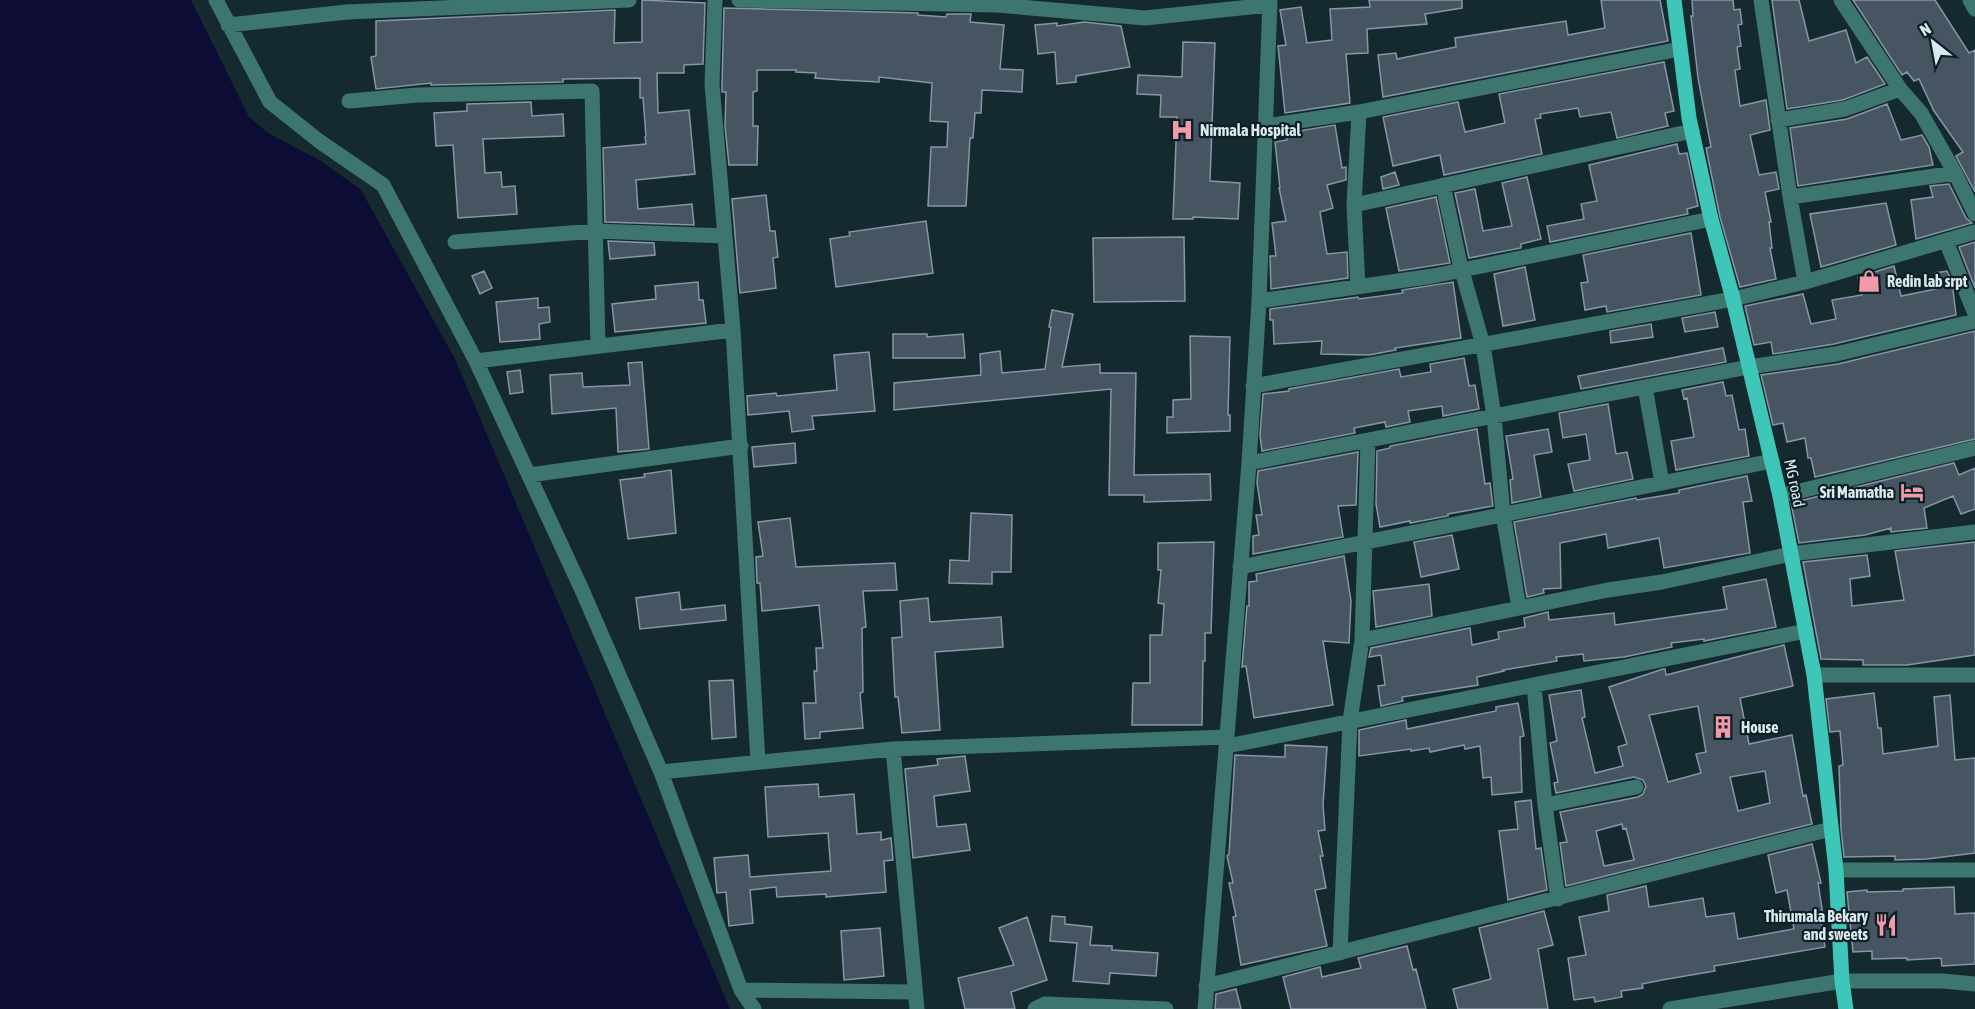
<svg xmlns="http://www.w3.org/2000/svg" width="1975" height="1009" font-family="'Asap Condensed',sans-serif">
  <rect width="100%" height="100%" fill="#152a2f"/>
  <!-- water -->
  <path fill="#0d0c35" d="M0 0H191L249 117 268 133 321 161 361 190 455 359 730 1009H0Z"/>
  <!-- building -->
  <path fill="#475563" stroke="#8696a5" stroke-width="1.5" fill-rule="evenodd" d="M642 0 705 3 703 64 684 65V73H657L658 113 689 110 695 174 636 180 638 209 692 204 694 225 605 222 603 148 646 144 645 137 646 136 643 98H640V78L563 79V82L431 85V83L376 89 371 57 376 56V21L615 10 614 43 642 42Z
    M1369 0H1462V8L1425 14 1427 24 1367 29 1368 53 1346 54 1350 103 1285 113 1278 46 1286 45 1280 10 1301 7 1307 43 1332 40 1330 9 1370 7Z
    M1601 0H1660L1668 41 1383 97 1378 55 1396 53 1397 59 1456 47 1455 38 1566 21 1568 35 1605 28Z
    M1692 0H1733L1734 10 1740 9 1742 24 1738 25 1741 46 1737 47 1740 69 1735 70 1740 106 1766 100 1770 130 1750 135 1759 175 1776 172 1779 189 1765 192 1771 222H1769L1772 248H1770L1776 279 1740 287 1720 217 1706 148 1711 147 1698 78 1691 16H1693Z
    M1772 0H1799L1809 41 1846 30 1856 63 1867 57 1885 84 1843 100 1787 109Z
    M1853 0H1935L1969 53 1975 50V192L1956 156 1963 152 1934 111 1919 79 1914 81 1907 72 1902 75Z
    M724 8 918 13V15L946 17 947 14H971L970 22 1004 25 1000 69 1023 70 1022 92 982 90 981 113H975L973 138H970L966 206H928L931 147H947L948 122 930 121 932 83 879 77V82L841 80 815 78 816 73 796 72V70H757V91L753 92V126H758L757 165H729L725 126 726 92H722V84Z
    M1084 22 1121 26 1130 67 1076 76V82L1057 84 1055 52 1038 54 1035 25 1057 23V26Z
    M1183 42 1215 43 1210 181 1240 183 1238 219 1193 217V219H1173L1177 117H1160L1161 95 1137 94 1138 75 1182 77Z
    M1664 62 1674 111 1665 113 1668 126 1617 138 1611 112 1580 117 1578 108 1540 114 1541 118 1535 119 1542 154 1444 175 1440 155 1393 166 1383 117 1458 102 1465 132 1505 123 1499 94Z
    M531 102 532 116 563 114 564 136 483 139 485 173 501 172 502 187 515 186 517 214 458 218 453 145 436 146 434 113 467 111V104Z
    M1887 104 1901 140 1922 135 1929 147 1933 165 1798 186 1790 128 1847 119Z
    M1335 125 1342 168 1346 167V180L1327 185 1333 208 1320 212 1327 254 1347 252 1348 278 1271 289 1270 256H1276L1272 223 1286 221 1279 188H1280L1275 142 1287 140 1286 133Z
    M1677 144 1679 154 1687 153 1698 206 1687 209 1688 214 1550 242 1547 226 1584 219 1581 204 1597 201 1589 165Z
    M1395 172 1399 185 1383 189 1381 177Z
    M1527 177 1541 239 1521 244V248L1469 258 1455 193 1475 189 1483 231 1512 226 1502 183Z
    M1949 184 1966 218 1972 223 1916 239 1911 200 1933 197 1930 186Z
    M766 195 770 231H775L778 257 773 258 776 288 740 293 732 199Z
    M1436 197 1450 263 1399 271 1386 208Z
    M1886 203 1896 245 1821 267 1810 214Z
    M926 221 933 273 836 287 830 239 850 236 849 232Z
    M1691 233 1701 295 1607 312 1606 306 1585 310 1581 283 1588 282 1583 255Z
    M1184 237 1185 301 1094 302 1093 238Z
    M608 241 654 243 655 255 610 259Z
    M1975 242V288L1959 247Z
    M1894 266 1901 296 1936 289 1935 273 1947 271 1955 289 1953 290 1956 315 1834 344 1773 354 1771 342 1754 345 1745 306 1803 294 1811 324 1836 319 1832 300 1862 295 1858 277Z
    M1525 267 1535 320 1503 326 1494 274Z
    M484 271 492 288 480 294 472 276Z
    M698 282 699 300H703L706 323 615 332 612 304 656 299 655 286Z
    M1453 282 1461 338 1395 348 1396 350 1369 355 1321 354 1322 341 1274 344 1273 320H1270V309L1358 297 1359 299 1403 293 1402 290Z
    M538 298V308L549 307 550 322 539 324 540 339 500 342 496 302Z
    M1052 310 1073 314 1062 367 1100 364V373H1136L1134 475 1210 474 1211 500 1144 502V495H1109L1111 389 894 410V383L981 375 980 354 1000 351 1002 373 1045 369 1051 327H1049Z
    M1715 312 1718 327 1685 332 1682 318Z
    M1651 324 1653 337 1611 343 1610 331Z
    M1975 331V439L1815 477 1811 458H1808L1805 438 1787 442 1783 423 1773 425 1761 375 1838 364Z
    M893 334H927V337L963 334 965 358H893Z
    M1190 336 1230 337 1228 415H1230V431L1167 433V417H1173V400L1191 399Z
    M1723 348 1726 362 1581 389 1578 376Z
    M869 352 875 411 812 416 814 429 792 432 789 411 748 415 747 396 776 393 777 396 837 390 834 355Z
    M1464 358 1469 386 1475 385 1479 409 1443 416 1442 406 1408 411 1410 422 1386 427 1385 422 1354 428 1355 433 1262 451 1260 435 1263 394 1289 391V389L1399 369 1401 377 1431 372 1430 364Z
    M642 362 649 449 618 452 616 408 552 414 550 375 582 373 583 387 630 385 628 363Z
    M520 370 523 392 510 394 507 372Z
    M1723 382 1726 396 1732 395 1739 430 1745 429 1749 456 1676 470 1671 441 1694 437 1687 398 1684 399 1682 390Z
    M1608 404 1616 454 1627 452 1633 479 1574 491 1568 464 1590 460 1586 434 1563 438 1559 413Z
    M1477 429 1485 484 1490 483 1493 506 1448 514V516L1410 523V521L1380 527 1376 504 1377 451 1390 448V446Z
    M1548 429 1552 452 1534 455 1541 497 1512 503 1510 480 1513 479 1506 436Z
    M795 443 796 463 754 467 752 447Z
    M1358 452 1356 505 1338 506 1343 537 1253 554V536L1259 535 1256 515H1262L1257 483 1258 471Z
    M1954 463 1959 475 1975 468V509L1961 514 1953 496 1924 508 1927 528 1891 532V528L1865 535 1799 543 1791 503Z
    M671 470 676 533 628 539 620 480 645 477 644 474Z
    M1747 476 1752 501 1743 502 1750 553 1664 568 1659 538 1608 548 1606 534 1560 543 1561 588 1543 589 1544 593 1527 597 1514 522 1636 498 1637 500 1679 493V490Z
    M971 513 1012 515 1011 572H992V584L949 583 950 560 969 561Z
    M790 518 796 567 895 563 897 590 863 591 866 627 862 628 863 692 860 693 863 728 820 732V738L805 739 803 703H816L814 671H817L816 648H823L819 605 762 611 760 583H757L756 557 763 556 758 522Z
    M1452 535 1459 569 1421 577 1414 542Z
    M1214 542 1211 633H1205V661H1203L1202 725H1132L1133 683H1150V635H1162L1164 604 1158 603 1161 570H1158V543Z
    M1975 542V655L1907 665H1863V660L1821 659 1803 562 1867 555 1870 576 1850 579 1852 606 1904 600 1895 551Z
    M1344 556 1351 601 1349 643 1323 641 1333 705 1254 718 1246 666 1242 667 1247 606H1249V582L1257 581 1256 574Z
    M1766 579 1776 627 1704 641V639L1671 643 1672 647 1624 657 1584 661 1583 654 1556 657 1557 661 1503 670 1504 671 1477 677 1478 685 1402 697 1403 701 1381 706 1378 686 1385 685 1381 655 1369 657 1371 648 1470 628 1472 645 1499 639 1498 632 1525 627 1524 618 1548 612 1549 620 1614 613 1615 625 1727 609 1723 587Z
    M1429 584 1432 616 1376 627 1373 591Z
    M679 592 681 610 725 605 726 620 640 629 636 598Z
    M928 598 930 622 1001 617 1003 647 935 652 940 730 902 733 898 697H895L892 638 902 637 900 601Z
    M1784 645 1793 686 1740 698 1749 744 1792 735 1803 796 1806 795 1812 824 1566 886 1560 843 1567 842 1560 812 1638 797 1643 794 1646 786 1643 780 1634 777 1556 793 1554 783 1558 782 1550 743 1557 741 1549 695 1581 690 1585 717 1582 718 1595 773 1623 766 1618 747 1627 744 1609 687 1663 669H1665L1666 675ZM1698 706 1706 752 1696 754 1701 773 1668 782 1649 715ZM1765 771 1770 803 1738 811 1730 777ZM1622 824 1623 829 1626 828 1634 860 1604 866 1596 831Z
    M733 680 736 737 712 739 709 681Z
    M1874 693 1878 728H1881L1883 754 1938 746 1934 697 1950 695 1955 760 1975 758V853L1927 859 1895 860V856L1844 857 1841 829 1839 766 1843 765 1840 731 1830 732 1826 699Z
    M1518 703 1524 736 1520 737 1522 792 1492 795 1491 777 1483 778 1480 746 1465 749 1464 745 1430 752 1429 748 1411 751V749L1359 756V730L1406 720 1407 729 1496 711V707Z
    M1285 745 1327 747 1323 805 1325 830 1318 831 1323 856H1320L1326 888 1315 890 1327 946 1241 965 1233 917 1236 916 1229 883H1233L1227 856 1229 854 1235 755 1285 757Z
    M965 756 970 791 934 796 937 827 966 824 970 850 913 858 905 769 938 765 937 759Z
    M818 784 819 797 854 794 857 834 881 832V840L891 838 893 860 884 861 886 892 826 897V894L777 897 776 887 750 890 753 923 729 926 726 892 717 893 714 858 748 855 750 877 831 871 828 833 768 837 765 787Z
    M1531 800 1536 849 1541 848 1547 890 1508 900 1499 831 1518 829 1515 802Z
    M1812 844 1821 883H1818L1824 921H1821L1825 947 1714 966 1715 971 1662 980 1642 984 1643 988 1621 991 1622 997 1595 1002 1594 997 1574 1000 1568 958 1586 955 1579 917 1609 911 1607 895 1646 886 1649 907 1703 898 1706 917 1734 913 1738 939 1794 929 1787 890 1776 893 1768 855Z
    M1954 887 1955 914 1975 913V964L1942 966 1941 958 1907 960V958L1872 959V951L1853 952 1847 892 1867 890V892L1903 891V889Z
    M1544 911 1553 945 1538 949 1548 1009H1458L1453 989 1491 979 1479 928Z
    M1052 916 1065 917V924L1092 927 1090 945 1112 946V950L1158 953 1156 976 1110 973 1109 984 1073 981 1077 943 1050 941Z
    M1027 917 1047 980 1011 992 1015 1009H965L958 978 1014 965 999 928Z
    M880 928 884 976 844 980 841 931Z
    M1407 946 1413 970 1416 969 1426 1009H1291L1283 977 1320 967 1322 977 1361 968 1358 958Z
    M1236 989 1241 1009H1215L1216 994Z"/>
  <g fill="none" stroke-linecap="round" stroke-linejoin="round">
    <!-- minor -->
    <path stroke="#3d766f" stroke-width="15" d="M216 0 270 102 319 141 383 185 476 361
      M715 0 712 84 733 330
      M739 0 997 5 1145 18 1269 5
      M1761 0 1790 197 1805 282
      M1841 0 1900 89 1921 113 1955 173 1975 214
      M1970 0 1975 9
      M228 25 347 12 629 0
      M349 101 418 95 592 91 598 346
      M1359 112 1680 49
      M1778 120 1845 109 1900 89
      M1265 126 1359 112 1354 205
      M1443 185 1460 264 1483 345 1494 416 1503 514 1519 608
      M1790 197 1955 173
      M1946 241 1975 314
      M455 242 596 231 725 236
      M1358 287 1354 205 1692 131
      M1259 301 1433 276 1711 219
      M1253 386 1733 299 1805 282 1975 232
      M1645 387 1662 483
      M1368 440 1362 640 1608 590 1662 582 1791 554 1975 532
      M1249 463 1749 367 1836 354 1975 321
      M529 475 741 446
      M1780 496 1975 448
      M1240 567 1772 461
      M1814 675H1975
      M1534 685 1545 805 1558 899
      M1227 746 1806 631
      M661 772 582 590 476 361 733 330 758 762
      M1545 805 1636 787
      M1836 870H1975
      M1340 953 1350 721 1362 640
      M1206 986 1831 829
      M741 990 915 992
      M754 1009 741 990 661 772 893 749
      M917 1009 893 749 1227 737
      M1035 1009 1045 1004 1166 1009
      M1205 1009 1249 463 1259 301 1270 0
      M1670 1009 1842 981H1943L1975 984"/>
    <!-- major -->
    <path stroke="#3ec6b8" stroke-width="15" d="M1674 0 1689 118 1711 219 1733 299 1780 496 1814 675 1836 870 1842 981 1846 1009"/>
  </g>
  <!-- icons -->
  <defs>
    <g id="hospital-bare" transform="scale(1.8)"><path d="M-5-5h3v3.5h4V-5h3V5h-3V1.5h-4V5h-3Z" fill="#f39aa8" stroke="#0b2026" stroke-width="2.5" paint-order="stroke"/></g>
    <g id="shop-bare" transform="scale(1.8)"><path d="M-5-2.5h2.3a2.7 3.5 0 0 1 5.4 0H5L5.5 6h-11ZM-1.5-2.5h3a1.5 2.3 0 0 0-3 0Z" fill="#f39aa8" stroke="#0b2026" stroke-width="2.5" paint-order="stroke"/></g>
    <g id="hotel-bare" transform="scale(1.8)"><path d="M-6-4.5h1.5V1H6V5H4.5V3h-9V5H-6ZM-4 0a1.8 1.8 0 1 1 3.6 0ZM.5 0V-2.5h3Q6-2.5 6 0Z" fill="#f39aa8" stroke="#0b2026" stroke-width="2.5" paint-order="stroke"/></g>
    <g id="building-bare" transform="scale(1.8)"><path d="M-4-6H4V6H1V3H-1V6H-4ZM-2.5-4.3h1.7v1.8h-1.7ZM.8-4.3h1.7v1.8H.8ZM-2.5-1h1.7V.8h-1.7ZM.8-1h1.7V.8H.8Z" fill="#f39aa8" stroke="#0b2026" stroke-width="2.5" paint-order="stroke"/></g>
    <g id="restaurant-bare" transform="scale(1.8)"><path d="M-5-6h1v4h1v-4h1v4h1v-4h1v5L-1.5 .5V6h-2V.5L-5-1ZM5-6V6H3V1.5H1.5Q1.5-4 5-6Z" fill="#f39aa8" stroke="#0b2026" stroke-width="2.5" paint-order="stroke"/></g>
  </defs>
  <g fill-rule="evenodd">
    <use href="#hospital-bare" x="1182" y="130"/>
    <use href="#shop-bare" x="1869" y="281"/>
    <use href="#hotel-bare" x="1912" y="492"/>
    <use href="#building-bare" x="1723" y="727"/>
    <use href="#restaurant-bare" x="1886" y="925"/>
  </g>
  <g text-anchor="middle" stroke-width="4.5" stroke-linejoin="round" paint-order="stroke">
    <!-- poi labels -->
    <g font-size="16" font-weight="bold" fill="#ddeaed" stroke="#0b2026" text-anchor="start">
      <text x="1200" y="136">Nirmala Hospital</text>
      <text x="1887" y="287">Redin lab srpt</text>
      <text x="1894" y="498" text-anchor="end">Sri Mamatha</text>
      <text x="1741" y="733">House</text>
      <text x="1868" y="922" text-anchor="end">Thirumala Bekary<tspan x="1868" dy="18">and sweets</tspan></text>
    </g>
    <!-- street labels -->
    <g font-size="16" fill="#ddeaed" stroke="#0b2026">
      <text transform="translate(1795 483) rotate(78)" y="6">MG road</text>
    </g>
  </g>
  <!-- north arrow -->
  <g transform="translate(1933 42) rotate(329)" stroke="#0b2026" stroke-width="4.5" paint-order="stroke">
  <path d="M0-4.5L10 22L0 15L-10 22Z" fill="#ddeaed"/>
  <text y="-9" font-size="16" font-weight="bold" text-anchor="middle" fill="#ddeaed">N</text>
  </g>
</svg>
